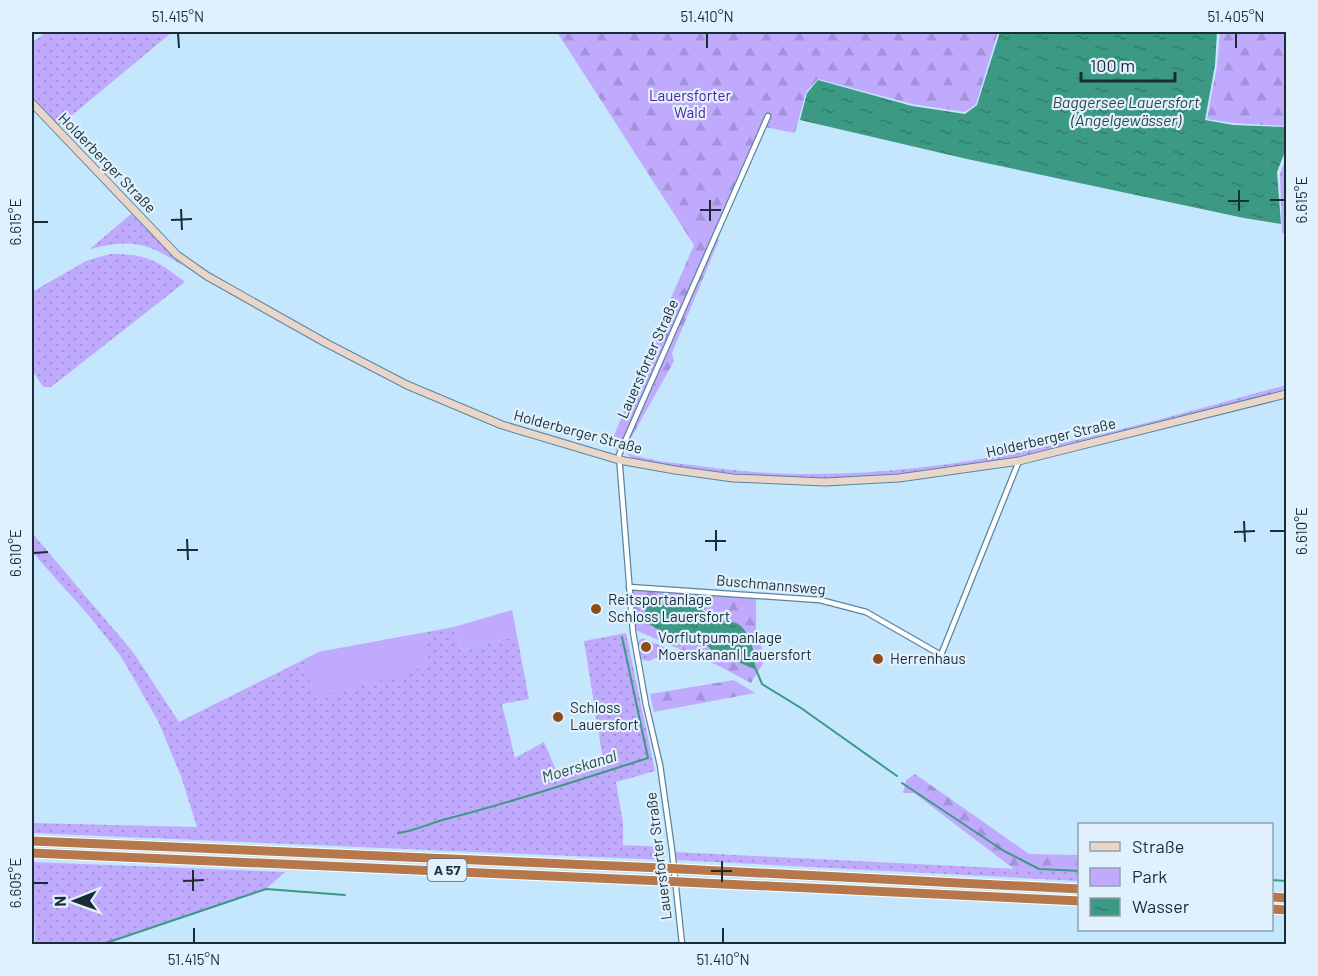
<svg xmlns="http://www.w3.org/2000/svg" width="1318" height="976" font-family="Barlow,sans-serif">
  <defs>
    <pattern id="green-dots" width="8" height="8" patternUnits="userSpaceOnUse" patternTransform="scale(1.5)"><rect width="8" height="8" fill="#c0aafe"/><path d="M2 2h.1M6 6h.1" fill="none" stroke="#a492da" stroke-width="1.8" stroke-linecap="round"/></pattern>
    <pattern id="forest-firs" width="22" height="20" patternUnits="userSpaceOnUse" patternTransform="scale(1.5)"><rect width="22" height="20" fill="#c0aafe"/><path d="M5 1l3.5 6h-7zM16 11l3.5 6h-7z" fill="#a492da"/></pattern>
    <pattern id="water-ripples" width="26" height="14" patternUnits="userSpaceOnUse" patternTransform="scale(1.5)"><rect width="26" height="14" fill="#3c9a84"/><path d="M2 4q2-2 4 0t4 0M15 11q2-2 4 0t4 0" fill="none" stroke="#327e6d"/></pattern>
  </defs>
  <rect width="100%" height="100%" fill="#c4e7fd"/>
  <!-- green -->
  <path fill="url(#green-dots)" d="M47 32H170L171 33 59 126 32 100V42Z
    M131 214 183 266C147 242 132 239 90 249Z
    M110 254C147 254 156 260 185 282L51 387H43L32 370V292L86 261Z
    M1286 385V390C1158 424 1029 463 896 475 808 483 720 475 633 459L626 453C654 462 685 464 715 468 909 493 1101 436 1286 385Z
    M32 533 133 652 179 722 319 652 454 627 462 650 517 636 529 699 502 704 515 758 544 742 556 770 603 760 584 641 626 633 655 771 616 782 623 823V845L664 847 665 860 32 833V823L197 827 181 776 158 721 122 658 91 618 32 552Z
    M642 638 668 649 667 655 655 658 650 661 642 660 637 643Z
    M675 852 1079 872V881L676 860Z
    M32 862 285 872 266 889 103 944H35L34 910 32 907Z"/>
  <!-- forest -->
  <path fill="url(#forest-firs)" fill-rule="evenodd" d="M557 32H998L976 104 965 112 912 104 818 79 806 92 795 133 760 126 714 234 719 240 672 353 674 361 631 438 626 452 609 448 649 349 694 245Z
    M1220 32H1286V126L1233 123 1207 119 1217 66Z
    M1286 157V234L1282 233 1280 174Z
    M634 590 756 598V628L765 660 751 683 717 665 642 633 635 629 632 594ZM659 599 682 600 694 604 747 633 756 658 754 668 711 650 703 641C678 644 672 635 650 624L652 602Z
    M734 680 755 693 654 712 650 694Z
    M915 774 1029 854 1079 855V872L1014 869 914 793H903L906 780Z"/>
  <!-- pitch -->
  <path fill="#c0aafe" d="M512 610 517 636 462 650 454 627Z
    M422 633 430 664 399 676 315 698 303 660 319 652Z"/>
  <!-- water -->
  <path fill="url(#water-ripples)" d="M1000 32H1217L1215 65 1205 120 1233 125 1286 127V149L1277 172 1281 224 1244 218 967 159 800 120 807 93 818 80 912 106 965 114 977 105Z
    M659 599C691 599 691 606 717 618 723 621 730 621 736 623 749 628 758 657 754 669L711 650 703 641C699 642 693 643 688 643 675 641 654 628 644 619L646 606Z"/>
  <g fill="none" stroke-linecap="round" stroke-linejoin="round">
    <!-- stream -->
    <path stroke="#3c9a84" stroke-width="2" d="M754 665 762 684 801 708 897 776
      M902 783 1004 851 1039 869 1080 871
      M398 833C416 831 432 822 450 818 517 801 582 779 648 758L622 637
      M1272 880 1286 881
      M103 944 266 889 345 895"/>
    <!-- minor casing -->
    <g stroke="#5b859e" stroke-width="7">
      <path id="minor" d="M629 587 820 600 866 612 941 655 1019 461
        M682 944 672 850 660 765 646 705 633 632 619 455 768 116"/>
    </g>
    <!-- secondary casing -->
    <g stroke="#5b859e" stroke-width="9">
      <path id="secondary" d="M32 103 177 255 207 276 326 343 407 385 502 425 619 460 675 470 733 478 825 482 899 478 1019 461 1286 394"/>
    </g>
    <!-- motorway casing -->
    <g stroke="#fff" stroke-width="11">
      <path id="motorway" d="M32 841 662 868
        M32 853 663 881
        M680 869 1080 889
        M682 882 1080 901
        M1272 897 1286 898
        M1272 909 1286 910"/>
    </g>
    <!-- minor -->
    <use href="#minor" stroke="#fff" stroke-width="4.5"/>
    <!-- secondary -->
    <use href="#secondary" stroke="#e9d6c9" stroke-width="7"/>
    <!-- motorway -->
    <use href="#motorway" stroke="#b6784b" stroke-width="9"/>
    <!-- motorway-bridge casing -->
    <g stroke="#fff" stroke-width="11" stroke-linecap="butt">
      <path id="motorway-bridge" d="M662 868 680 869
        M663 881 682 882"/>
    </g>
    <!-- motorway-bridge -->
    <use href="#motorway-bridge" stroke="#b6784b" stroke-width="9"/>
  </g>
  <!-- ticks -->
  <path fill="none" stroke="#1a2c36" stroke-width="2" d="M178 33 179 48M707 33V48M1236 33V48M1239 190V211M710 200V221M1270 200H1285M1228 201H1249M181 209 182 230M700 210H721M171 220 192 219M33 222H48M1244 521 1245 542M716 530V551M1270 531H1285M1234 532 1255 531M187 539 188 560M705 541H726M177 550H198M33 553 48 552M722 861V882M193 870V891M711 871H732M183 881 204 880M33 883H48M194 928V943M723 928V943"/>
  <!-- markers -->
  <g fill="#8e4d17" stroke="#e0f1fd" stroke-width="2">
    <circle cx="596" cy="609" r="6"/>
    <circle cx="646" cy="647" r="6"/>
    <circle cx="878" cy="659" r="6"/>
    <circle cx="558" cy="717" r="6"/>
  </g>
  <g text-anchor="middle" stroke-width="4.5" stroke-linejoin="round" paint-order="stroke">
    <!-- shield labels -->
    <rect fill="#e0f1fd" stroke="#556772" stroke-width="1.5" x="427.5" y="859" width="39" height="22" rx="4.5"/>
    <g font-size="14" font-weight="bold" fill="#1a2c36">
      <text x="447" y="875">A 57</text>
    </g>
    <!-- park labels -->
    <g font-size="15" fill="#55209f" stroke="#e0f1fd">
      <text x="690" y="101">Lauersforter<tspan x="690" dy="17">Wald</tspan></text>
    </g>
    <!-- street labels -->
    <g font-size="15" fill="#1a2c36" stroke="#e0f1fd">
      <text transform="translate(107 163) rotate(46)" y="5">Holderberger Straße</text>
      <text transform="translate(648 359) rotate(-66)" y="5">Lauersforter Straße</text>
      <text transform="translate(578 432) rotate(15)" y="5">Holderberger Straße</text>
      <text transform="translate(1051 438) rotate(-13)" y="5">Holderberger Straße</text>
      <text transform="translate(771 585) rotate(5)" y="5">Buschmannsweg</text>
      <text transform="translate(659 856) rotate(-97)" y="5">Lauersforter Straße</text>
    </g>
    <!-- poi labels -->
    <g font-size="15" fill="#1a2c36" stroke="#e0f1fd" text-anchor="start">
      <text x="608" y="605">Reitsportanlage<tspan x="608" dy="17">Schloss Lauersfort</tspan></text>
      <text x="658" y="643">Vorflutpumpanlage<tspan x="658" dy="17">Moerskananl Lauersfort</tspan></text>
      <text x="890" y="664">Herrenhaus</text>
      <text x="570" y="713">Schloss<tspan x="570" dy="17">Lauersfort</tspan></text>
    </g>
    <!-- water labels -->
    <g font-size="16" font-style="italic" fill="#2c4942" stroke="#e0f1fd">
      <text x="1126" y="108">Baggersee Lauersfort<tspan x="1126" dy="18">(Angelgewässer)</tspan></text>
      <text transform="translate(579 766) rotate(-17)" y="6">Moerskanal</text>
    </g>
  </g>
  <!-- border -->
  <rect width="1318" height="976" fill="none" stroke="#e0f1fd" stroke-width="66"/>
  <!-- legend -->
  <rect x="1078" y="823" width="195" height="108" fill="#e0f1fd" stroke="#91a2ad" stroke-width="1.5"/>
  <rect x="1090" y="842" width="30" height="9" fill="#e9d6c9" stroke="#91a2ad" stroke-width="1.5"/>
  <text x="1132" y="853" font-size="18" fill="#1a2c36">Straße</text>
  <rect x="1090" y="868" width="30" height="18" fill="#c0aafe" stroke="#91a2ad" stroke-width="1.5"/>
  <text x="1132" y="883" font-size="18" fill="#1a2c36">Park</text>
  <rect x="1090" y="898" width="30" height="18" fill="url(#water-ripples)" stroke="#91a2ad" stroke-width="1.5"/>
  <text x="1132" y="913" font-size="18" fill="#1a2c36">Wasser</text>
  <!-- north arrow -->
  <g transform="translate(75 901) rotate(269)" stroke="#e0f1fd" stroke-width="4.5" paint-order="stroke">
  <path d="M0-4.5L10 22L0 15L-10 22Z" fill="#1a2c36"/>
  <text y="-9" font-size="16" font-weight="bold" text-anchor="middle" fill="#1a2c36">N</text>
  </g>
  <!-- scale -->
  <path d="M1081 72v9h94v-9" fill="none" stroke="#1a2c36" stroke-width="3"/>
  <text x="1090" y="72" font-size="18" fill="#1a2c36" stroke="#e0f1fd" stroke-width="4.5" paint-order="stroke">100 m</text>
  <rect x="33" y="33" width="1252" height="910" fill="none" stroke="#1a2c36" stroke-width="2"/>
  <g font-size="15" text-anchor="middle" fill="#1a2c36">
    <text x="178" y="22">51.415°N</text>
    <text x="707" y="22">51.410°N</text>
    <text x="1236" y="22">51.405°N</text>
    <text transform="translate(1302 200) rotate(-90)" y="5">6.615°E</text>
    <text transform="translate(16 222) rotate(-90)" y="5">6.615°E</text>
    <text transform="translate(1302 531) rotate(-90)" y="5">6.610°E</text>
    <text transform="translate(16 553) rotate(-90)" y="5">6.610°E</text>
    <text transform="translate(16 883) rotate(-90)" y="5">6.605°E</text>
    <text x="194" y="965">51.415°N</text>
    <text x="723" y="965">51.410°N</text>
  </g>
</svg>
